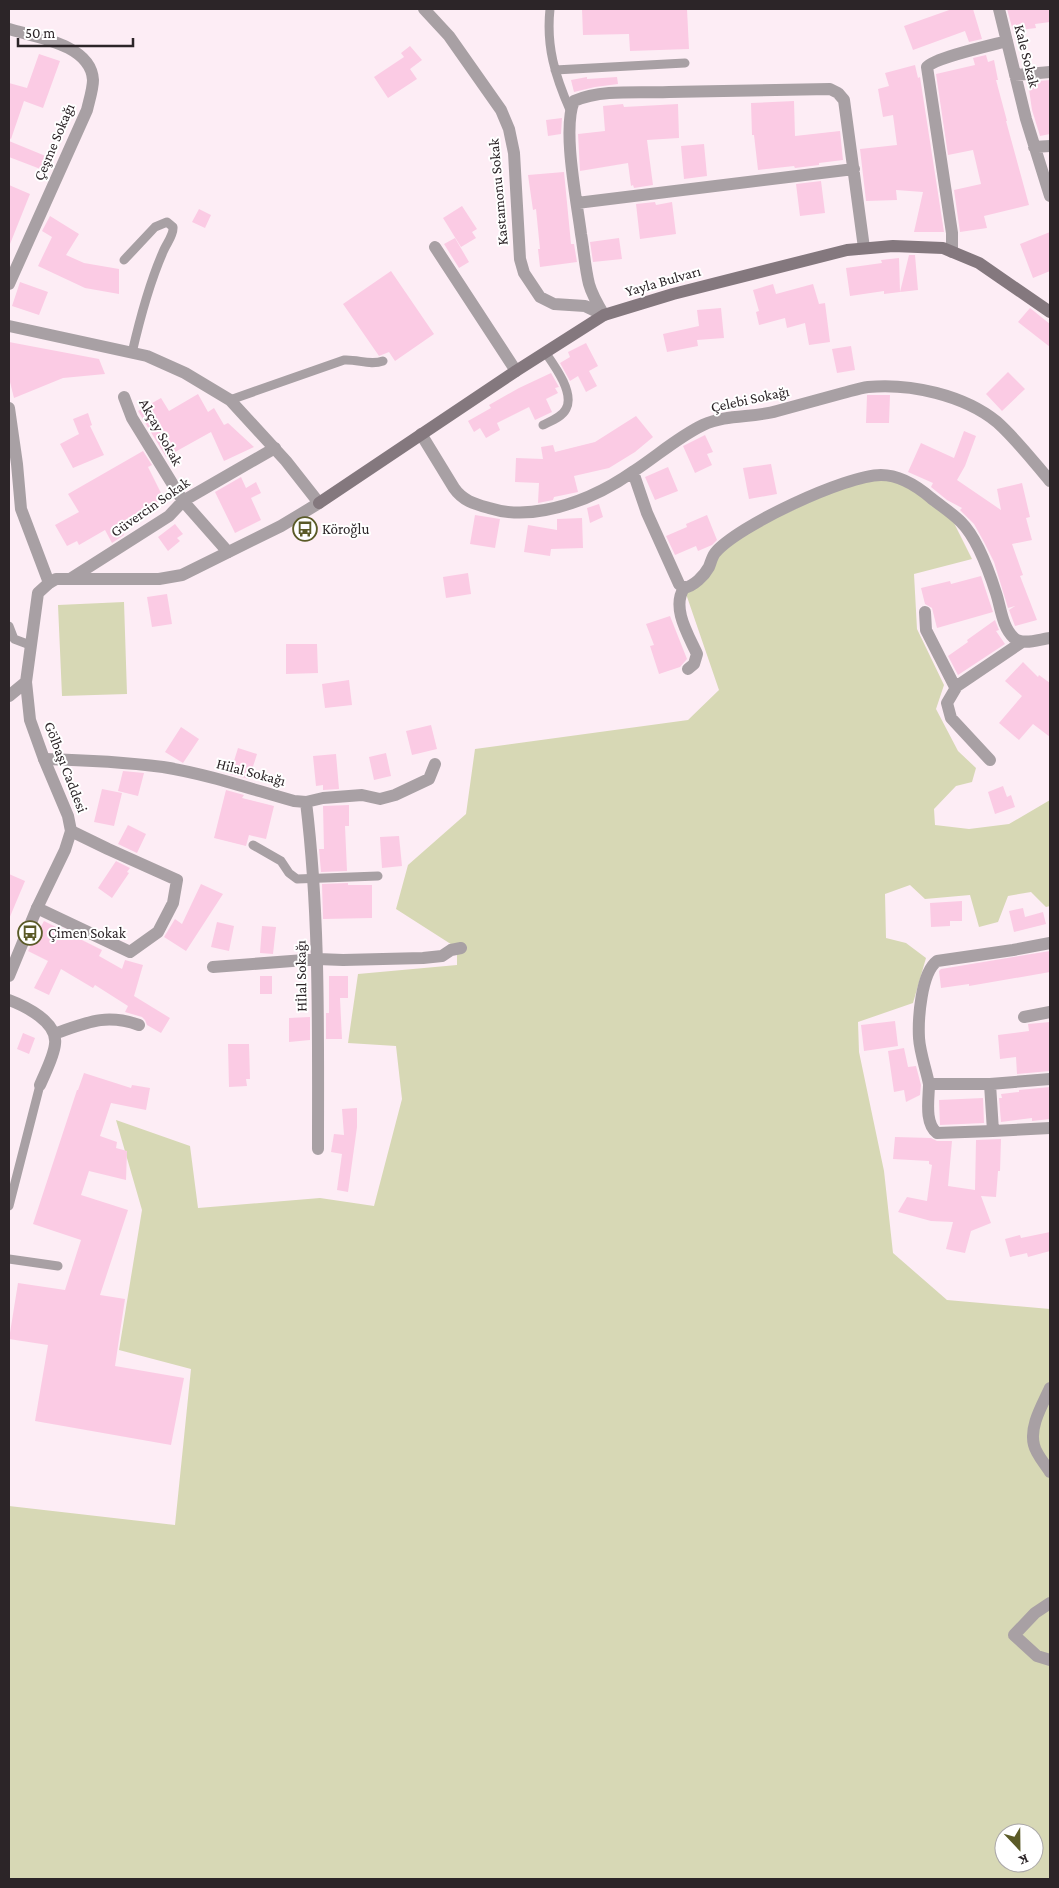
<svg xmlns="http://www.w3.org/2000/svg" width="1059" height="1888" font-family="'Crimson Pro',serif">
  <rect width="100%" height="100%" fill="#fdedf5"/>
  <!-- green -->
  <path fill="#d7d8b5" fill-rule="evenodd" d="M898 478 948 511 972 559 914 574 917 629 944 685 936 709 958 751 976 768 972 782 956 786 934 809 935 825 969 829 1009 824 1050 800V906L1046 907 1031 892 1008 896 998 922 979 927 970 895 925 899 910 885 885 894 886 938 906 943 926 958 913 1003 858 1022 859 1052 884 1171 893 1253 947 1300 1050 1309V1879H9V1506L175 1525 191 1369 119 1350 142 1210 116 1120 190 1146 198 1208 320 1198 374 1206 402 1099 396 1046 348 1043 358 974 457 965V948L396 909 408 865 466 814 475 749 688 720 719 690 684 588 730 540 858 479ZM1004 1833H1034V1863H1004Z
    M124 602 127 694 62 696 58 605Z"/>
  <!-- building -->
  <path fill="#fbcbe4" d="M582 9H687L689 49 630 51 629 34 583 35Z
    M952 9H973L982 39 969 42 965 31 913 50 904 26Z
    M1007 9H1050V22L1035 24 1036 28 1013 31Z
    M410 46 422 60 410 69 417 79 388 98 374 77 404 57 401 53Z
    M39 54 60 61 43 108 24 101 11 139 9 138V83L27 88Z
    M986 55 988 62 994 60 998 80H996L1007 121H1006L1029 205 984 216 987 228 960 232 954 190 981 184 973 150 948 155 936 74 975 65 973 58Z
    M915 65 918 78 920 77 944 232H914L923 192 896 190 897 200 866 201 860 149 897 145 893 115 883 117 878 89 889 86 885 73Z
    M587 77V79L617 77 618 84 595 87 574 92 571 80Z
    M1050 80V134L1040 136 1032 110 1028 82Z
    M794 101 795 136 840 131 843 160 819 163V165L795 168 794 166 758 170 754 135H752L751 103Z
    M623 104 624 107 678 104 679 138 647 140 653 185 634 188 633 185 631 186 628 163 580 171 578 134 605 131 603 106Z
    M562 118 561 134 548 136 546 120Z
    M9 141 48 157 43 170 9 157Z
    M704 144 707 176 684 179 681 146Z
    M564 172 571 244H574L577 262 540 267 538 249H540L536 209 533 210 528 175Z
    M821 181 825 213 800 216 796 184Z
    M9 185 30 194 10 244H9Z
    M655 202 656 205 672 202 676 234 640 239 636 204Z
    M462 206 477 229 472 232 476 238 461 247 443 218Z
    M199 209 211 215 205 228 192 222Z
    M50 216 79 234 66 255 84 263 119 269V294L85 288 38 266 52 237 42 231Z
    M1050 232V271L1033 278 1020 244Z
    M455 238 469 262 459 268 444 244Z
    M619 238 622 259 593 262 590 242Z
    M909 255H915L918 290 900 292Z
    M899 258 900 292 884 294V291L850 296 846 268 882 263 881 260Z
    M391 271 434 334 395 361 389 352 379 356 343 304Z
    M20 282 48 292 39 315 12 306Z
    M773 284 776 294 813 284 819 304 825 303 830 342 809 345 805 323 787 328 785 318 759 325 756 312 759 311 753 290Z
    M721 308 724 338 697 340 698 346 667 352 663 334 699 326 697 310Z
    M1030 308 1050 324V347L1018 322Z
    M9 342 99 359 105 374 63 378 14 398 9 378Z
    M586 343 598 366 589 371 597 386 586 392 578 376 570 381 560 363 570 357 568 352Z
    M851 346 855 370 837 373 832 349Z
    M1008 372 1025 389 1002 411 986 394Z
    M551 373 559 387 555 388 558 393 546 399 552 412 535 420 529 407 497 423 500 430 486 438 480 428 474 432 468 421 491 408 489 405 519 388Z
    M198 394 208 412 214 408 224 425 228 423 254 447 224 461 211 432 166 457 138 411 161 398 169 411Z
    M867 395H890L889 423H866Z
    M88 413 92 425 90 426 104 455 73 468 60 444 79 434 73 419Z
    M636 416 653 437 635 452 609 468 574 476 578 492 554 497 553 500 538 503 539 483 515 482 516 458 543 459 541 447 553 445 555 452 595 442Z
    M964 431 976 436 965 466 957 480 1001 510 997 489 1022 483 1030 517 1026 518 1032 540 1012 544 1023 575 1020 576 1037 620 1015 626 1009 610 1015 606 1008 608 994 562 984 542 974 524 960 510 962 508 947 500 931 487 933 483 908 472 921 443 954 458Z
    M705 435 713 452 707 454 712 465 695 473 683 446Z
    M143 451 152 465 148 467 164 499 128 518 129 520 119 526 124 535 112 543 105 530 79 545 77 541 67 546 55 525 79 512 68 494Z
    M771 464 777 494 749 499 743 468Z
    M668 467 678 491 655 500 645 477Z
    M241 477 246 488 256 482 261 493 251 498 261 520 235 533 215 492Z
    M599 504 603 517 590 523 587 508Z
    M475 515 500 519 495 548 470 544Z
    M707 515 717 540 712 545 698 551 696 546 675 555 666 536 687 527 686 524Z
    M582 518 583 548 551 549 550 556 524 552 528 525 557 530V519Z
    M175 524 183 534 177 538 180 541 168 551 158 537Z
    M468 573 471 594 446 598 443 577Z
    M981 576 993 612 937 628 932 608 925 604 921 588 950 581 951 584Z
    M167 594 172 624 152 627 147 597Z
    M670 616 687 659 680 667 659 674 650 646 654 645 646 624Z
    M995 620 999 630 996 631 1005 644 958 675 948 656 968 642 967 640Z
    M286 644H317L318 673 286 674Z
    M1023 662 1038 677 1039 675 1050 683V737L1033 724 1019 740 999 723 1022 696 1005 681Z
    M349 680 352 705 325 708 322 684Z
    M431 725 437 749 412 755 406 731Z
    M181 727 199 739 183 763 165 752Z
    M238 748 257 754 249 779 230 774Z
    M386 753 391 776 374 780 369 757Z
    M336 754 339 789 323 790V785L316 786 313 756Z
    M123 771 144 773 138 796 118 791Z
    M1003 786 1007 797 1011 795 1015 807 995 814 988 792Z
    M102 789 122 793 114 826 94 822Z
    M226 790 244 795 242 798 274 806 266 839 249 835 246 846 214 838Z
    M349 805V826H345L347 871 321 872 319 849H324L323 806Z
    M128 825 146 834 137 853 118 844Z
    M399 836 402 866 382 868 380 837Z
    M116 861 130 868 127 872 129 873 112 898 98 888Z
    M9 874 25 881 9 919Z
    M348 883V885H372V918L323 919 322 884Z
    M201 884 223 894 186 951 164 937 175 919 182 924Z
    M962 901V921H950V926L931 927 930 903Z
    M1023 908 1025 917 1043 912 1046 924 1014 932 1009 911Z
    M44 921 102 950 99 956 122 969 125 960 143 965 134 996 170 1018 161 1033 147 1025 145 1020 142 1017 125 1012 128 1006 95 985 93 988 61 969 49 995 34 988 48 961 28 951Z
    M217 922 234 926 229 951 211 947Z
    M262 926 276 927 273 954 260 953Z
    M1050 951V972L969 986V984L941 988 939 971 941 969Z
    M260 976H272V994H260Z
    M329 976H348V998H340L342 1039H326V1013H329Z
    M310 1017V1040L289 1042V1018Z
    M895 1021 898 1046 864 1051 861 1025Z
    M1050 1022V1071L1017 1074 1016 1057 1000 1059 998 1035 1029 1031 1028 1024Z
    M23 1033 35 1038 29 1054 17 1049Z
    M228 1044H249L250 1079H246L247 1086 229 1087Z
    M904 1048 908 1067 916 1066 921 1085 920 1095 906 1102 904 1090 894 1092 888 1051Z
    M84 1073 131 1088 132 1085 150 1088 146 1110 111 1103 100 1136 117 1142 116 1148 127 1151 126 1180 89 1171 81 1195 128 1210 100 1295 125 1299 115 1366 184 1378 171 1445 35 1421 48 1345 9 1339 18 1283 65 1290 81 1240 33 1224 77 1090H78Z
    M1050 1087V1119L1032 1121V1118L1001 1122 999 1098H1002L1001 1094 1019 1092V1090Z
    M983 1098 984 1123 940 1125 939 1100Z
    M357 1108V1127L348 1192 337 1190 342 1154 331 1152 334 1134 344 1135 342 1109Z
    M895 1137 931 1138 937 1141H952L948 1186 975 1190 976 1140 1001 1139 1000 1171H998L996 1197 981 1196 991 1223 971 1231 965 1253 946 1249 953 1222 931 1221 898 1212 907 1197 927 1201 932 1165 929 1164V1161L893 1159Z
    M1050 1232V1251L1028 1257 1027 1253 1010 1257 1005 1239 1020 1235 1021 1238Z"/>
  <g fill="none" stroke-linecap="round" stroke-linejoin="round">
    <!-- service -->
    <path stroke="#a8a0a4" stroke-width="9" d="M550 9C546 46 555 76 570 110
      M555 70 685 63
      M124 260 155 227 167 222 173 227C174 235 166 244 163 252 149 284 140 318 132 353
      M230 400 344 360C358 359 370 366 383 361
      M543 425C551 421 562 417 566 409 575 393 554 365 545 352
      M9 626 14 639 30 645
      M253 845 281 861 289 873 297 879 378 876
      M9 1206 40 1085
      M9 1259 58 1266"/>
    <!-- minor -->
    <path stroke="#a8a0a4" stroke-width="12" d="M424 9 449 36 501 110 509 129 514 153 520 259 524 273 540 297 554 304 585 306 604 315
      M999 9 1026 119 1050 196
      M9 29C35 37 91 44 93 80 93 89 89 101 87 110L9 284
      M1015 75 1050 72
      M1034 147 1050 146
      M577 203 854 169
      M435 247 516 371
      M952 252V233L927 67C934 58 992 45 1007 41
      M604 315C598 305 592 295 589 284 585 268 584 251 581 234 577 202 562 129 574 101 602 89 639 93 669 92 722 91 776 90 830 89L838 93 844 100 864 248
      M124 397 132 418 183 501 228 552
      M9 408 17 464 21 509 49 583
      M421 434 454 488C463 501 475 504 489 508 508 514 525 514 545 510 578 504 607 490 634 471 657 456 678 437 703 425 726 414 753 418 777 411 799 405 821 399 843 393 851 391 860 388 868 387 910 383 964 395 997 422 1017 440 1033 461 1050 481
      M633 472 647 513 679 584 684 588C694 586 704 576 709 567 711 562 712 557 715 553 737 526 846 475 881 475 900 475 917 486 931 498 941 506 952 513 961 522 977 538 989 571 996 593 1001 608 1002 627 1014 638 1022 646 1040 639 1050 638
      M70 579 169 516 183 501 275 448
      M684 588C671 608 689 636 697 654L694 664 688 669
      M925 612 926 630 955 687
      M44 759C84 760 123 762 163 767 207 774 251 789 294 801L306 802 323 798 362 795 380 799 395 795 429 779 435 764
      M990 760 951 718 947 703 957 686 1022 642
      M306 802C320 917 318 1033 318 1149
      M37 908 130 952 158 932 173 903 177 880 108 849 71 831
      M1050 943 1013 950 937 961C921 973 918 1019 919 1038 920 1053 926 1069 929 1084H990L1050 1079
      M213 967 318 959 343 960 423 958 442 956 451 950 461 948
      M9 1000C25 1006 58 1022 55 1044 54 1056 45 1073 40 1085
      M1024 1017 1050 1012
      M54 1034C86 1023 105 1013 139 1025
      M929 1084C929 1098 924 1123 937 1133L993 1131
      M990 1084 993 1131 1050 1128
      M1050 1388C1043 1404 1029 1426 1034 1445 1036 1454 1045 1464 1050 1472
      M1050 1603 1035 1613 1014 1635 1037 1656 1050 1660"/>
    <!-- tertiary -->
    <path stroke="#a8a0a4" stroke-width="12" d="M9 326 147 356 185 373 230 400 286 461 319 503 281 526 182 575 159 579H56L49 583 38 593 26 682 30 720 44 759 68 816 71 831 65 850 37 908 9 976
      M9 696 26 682"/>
    <!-- secondary -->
    <path stroke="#84787e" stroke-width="12" d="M319 503 516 371 604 315 673 294 847 250 893 246 943 248 979 263 1050 312"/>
  </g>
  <!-- icons -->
  <defs>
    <g id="bus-ring" transform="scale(1.25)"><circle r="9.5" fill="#fff" stroke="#5a5a27" stroke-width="1.5"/><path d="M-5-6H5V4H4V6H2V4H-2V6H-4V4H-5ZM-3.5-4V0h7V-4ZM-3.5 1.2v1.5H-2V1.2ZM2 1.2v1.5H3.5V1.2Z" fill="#5a5a27"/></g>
  </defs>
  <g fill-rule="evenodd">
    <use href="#bus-ring" x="305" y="529"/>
    <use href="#bus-ring" x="30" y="933"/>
  </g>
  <g text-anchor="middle" stroke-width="4" stroke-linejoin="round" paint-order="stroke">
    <!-- street labels -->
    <g font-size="15" fill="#2c2528" stroke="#fff">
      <text transform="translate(1027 56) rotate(76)" y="5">Kale Sokak</text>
      <text transform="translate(54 142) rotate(-67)" y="5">Çeşme Sokağı</text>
      <text transform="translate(498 192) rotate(-95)" y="5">Kastamonu Sokak</text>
      <text transform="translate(663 281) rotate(-16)" y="5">Yayla Bulvarı</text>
      <text transform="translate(750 399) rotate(-12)" y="5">Çelebi Sokağı</text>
      <text transform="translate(161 432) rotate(61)" y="5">Akçay Sokak</text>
      <text transform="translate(150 507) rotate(-35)" y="5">Güvercin Sokak</text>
      <text transform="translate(66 767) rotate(69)" y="5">Gölbaşı Caddesi</text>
      <text transform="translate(251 772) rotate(15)" y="5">Hilal Sokağı</text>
      <text transform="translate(301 976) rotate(-91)" y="5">Hİlal Sokağı</text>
    </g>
    <!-- poi labels -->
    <g font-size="15" fill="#2c2528" stroke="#fff" text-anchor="start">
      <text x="322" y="534">Köroğlu</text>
      <text x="48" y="938">Çimen Sokak</text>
    </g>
  </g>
  <!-- border -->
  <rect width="1059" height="1888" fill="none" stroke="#2c2528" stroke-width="20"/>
  <!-- north arrow -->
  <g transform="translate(1019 1848) rotate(158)"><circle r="24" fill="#ffffff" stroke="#aba8a9"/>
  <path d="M0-4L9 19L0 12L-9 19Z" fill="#5a5a27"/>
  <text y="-8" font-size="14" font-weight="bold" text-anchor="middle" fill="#2c2528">K</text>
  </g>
  <!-- scale -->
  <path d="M18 38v8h115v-8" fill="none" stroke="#2c2528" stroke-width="2.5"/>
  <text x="25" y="38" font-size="15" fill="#2c2528" stroke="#ffffff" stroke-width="4" paint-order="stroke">50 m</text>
</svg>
